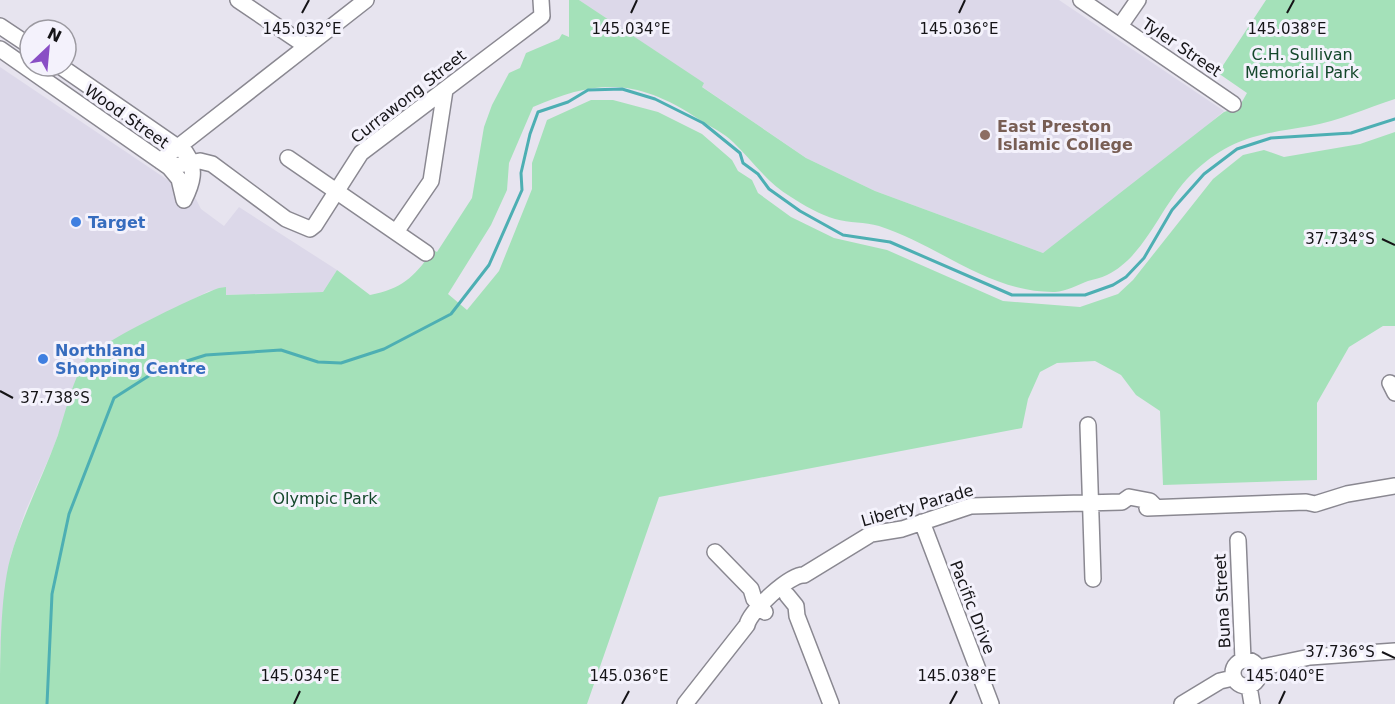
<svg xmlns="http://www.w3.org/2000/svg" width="1395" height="704" font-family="'DejaVu Sans',sans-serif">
  <rect width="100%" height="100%" fill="#e7e4ef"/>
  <!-- built -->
  <path fill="#dcd8e9" d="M579 0H1059L1224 111 1126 196 1043 253 875 191 806 158 701 86 703 83Z
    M0 67 196 199 201 209 224 226 239 207 337 270 323 292 225 295 226 288 209 291 118 338 85 362 52 451 25 512 10 558 0 652Z"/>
  <!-- green -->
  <path fill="#a4e1b9" d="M569 0H579L704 83 702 87 806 158 875 191 1043 253 1224 112 1239 107 1247 93 1218 73 1266 0H1395V99C1367 108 1338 121 1310 126 1262 134 1234 136 1196 170 1162 200 1148 255 1107 275 1101 278 1094 279 1088 281 1078 285 1066 291 1055 292 989 293 939 245 879 226 865 222 849 223 835 219 821 215 803 205 791 197 767 183 752 160 733 142 724 133 711 127 700 120 639 79 599 78 533 107L509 163 507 190 491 225 448 294 467 310 499 271 532 189V163L547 120 591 100H613L658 112 702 134 732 160 738 171 752 180 758 193 791 217 834 238 887 250 1003 301 1080 307 1118 294 1133 280 1213 179 1243 155 1264 150 1284 157 1360 144 1395 132V326H1383L1349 347 1317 403V480L1163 485 1160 411 1136 395 1121 375 1095 361 1057 363 1040 372 1028 399 1022 428 659 497 587 704H0C0 663 0 597 10 559 22 516 43 477 58 435 65 414 74 375 87 358 99 343 198 295 219 288L226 287V295L323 292 337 270 370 295C403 289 416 275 433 250L437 252 472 198 484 127 492 105 509 73 520 68 526 53 559 39 562 34 569 37Z"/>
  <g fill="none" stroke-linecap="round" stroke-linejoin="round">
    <!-- stream -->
    <path stroke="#4dafb3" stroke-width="3" d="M47 704 52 594 69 514 114 398 158 370 206 355 281 350 318 362 341 363 384 349 451 314 489 265 522 190 521 173 530 134 538 112 568 102 588 90 622 89 655 99 703 123 740 153 743 163 758 174 769 189 800 211 843 235 890 242 1012 295H1085L1113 285 1126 277 1144 258 1172 210 1204 174 1237 149 1271 138 1351 133 1395 119"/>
    <!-- minor casing -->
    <g stroke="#8a8891" stroke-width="18">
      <path id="minor" d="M238 0 306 46
        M1081 0 1233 104
        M0 26 30 46
        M1120 26 1138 0
        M0 49 169 167 179 179 184 200
        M60 66 186 153C197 169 192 184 184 200
        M288 158 426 253
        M160 161 366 0
        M169 167 200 161 212 164 286 219 310 229 315 225 361 153 542 16 541 0
        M396 232 431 181 445 90
        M1390 383 1395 393
        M1088 425 1093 579
        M1147 508 1306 502 1315 504 1347 494 1395 486
        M922 522 991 704
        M1238 540 1243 660
        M715 552 751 589 754 599 765 612
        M787 595 796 606 797 616 831 704
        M1233 673a13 13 0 1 1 26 0a13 13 0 1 1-26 0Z
        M1258 668 1310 657 1395 651
        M1249 686 1252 704
        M685 704 747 625C750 611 790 574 804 575L871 534 902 529 971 506 1122 502 1129 497 1150 501 1155 506
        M1182 704 1220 681 1233 678"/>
    </g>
    <!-- minor -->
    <use href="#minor" stroke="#fff" stroke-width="15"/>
  </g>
  <!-- ticks -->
  <path fill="none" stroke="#151417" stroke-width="2" d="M302 13 309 0M631 13 637 0M959 13 965 0M1287 13 1294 0M1382 239 1395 245M0 391 13 398M1382 652 1395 658M294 704 300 691M622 704 629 691M950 704 957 691M1279 704 1285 691"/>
  <!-- markers -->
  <circle fill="#8d6e63" stroke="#f4f2fc" stroke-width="2" cx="985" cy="135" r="6"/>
  <g fill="#3f7fe0" stroke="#f4f2fc" stroke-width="2">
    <circle cx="76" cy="222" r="6"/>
    <circle cx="43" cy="359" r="6"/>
  </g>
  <g text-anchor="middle" stroke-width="6" stroke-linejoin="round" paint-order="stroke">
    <!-- street labels -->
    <g font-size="16" fill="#151417" stroke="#f4f2fc">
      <text transform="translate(1182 47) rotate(34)" y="6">Tyler Street</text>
      <text transform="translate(408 96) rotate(-38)" y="6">Currawong Street</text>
      <text transform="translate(127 116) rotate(35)" y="6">Wood Street</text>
      <text transform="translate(917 505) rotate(-16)" y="6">Liberty Parade</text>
      <text transform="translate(1222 601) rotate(-93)" y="6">Buna Street</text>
      <text transform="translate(973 607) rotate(69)" y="6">Pacific Drive</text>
    </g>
    <!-- park labels -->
    <g font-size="16" fill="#14472b" stroke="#f4f2fc">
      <text x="1302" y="60">C.H. Sullivan<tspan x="1302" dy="18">Memorial Park</tspan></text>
      <text x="325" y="504">Olympic Park</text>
    </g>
    <!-- education labels -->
    <g font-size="16" font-weight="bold" fill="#785e54" stroke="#f4f2fc" text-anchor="start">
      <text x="997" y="132">East Preston<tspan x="997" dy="18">Islamic College</tspan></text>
    </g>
    <!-- shop labels -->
    <g font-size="16" font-weight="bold" fill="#366cbe" stroke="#f4f2fc" text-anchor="start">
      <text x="88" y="228">Target</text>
      <text x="55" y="356">Northland<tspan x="55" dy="18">Shopping Centre</tspan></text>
    </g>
  </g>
  <g font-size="15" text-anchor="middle" fill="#151417" stroke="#f4f2fc" stroke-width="6" stroke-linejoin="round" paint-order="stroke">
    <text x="302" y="34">145.032°E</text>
    <text x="631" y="34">145.034°E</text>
    <text x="959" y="34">145.036°E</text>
    <text x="1287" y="34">145.038°E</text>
    <text x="1340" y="244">37.734°S</text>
    <text x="55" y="403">37.738°S</text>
    <text x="1340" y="657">37.736°S</text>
    <text x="300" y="681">145.034°E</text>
    <text x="629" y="681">145.036°E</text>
    <text x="957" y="681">145.038°E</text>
    <text x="1285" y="681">145.040°E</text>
  </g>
  <!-- north arrow -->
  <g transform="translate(48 48) rotate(26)"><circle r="28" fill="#f4f2fc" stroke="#9b99a0" stroke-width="1.5"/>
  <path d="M0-4.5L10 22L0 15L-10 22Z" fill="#894ec5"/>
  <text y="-9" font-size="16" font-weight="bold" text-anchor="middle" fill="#151417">N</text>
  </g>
</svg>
